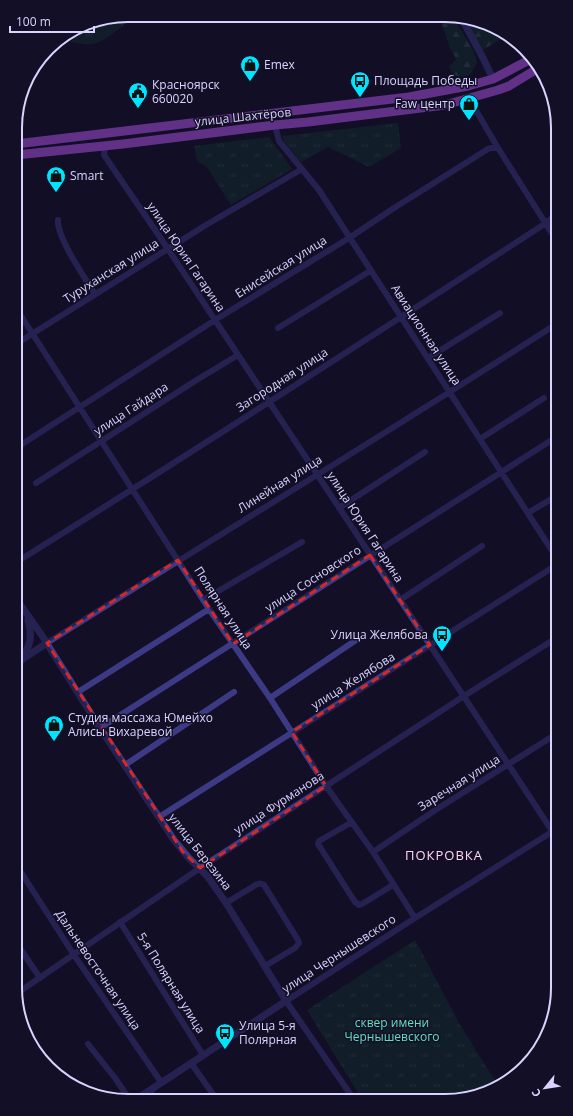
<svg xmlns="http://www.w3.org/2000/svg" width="573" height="1116" font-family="'Open Sans',sans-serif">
  <defs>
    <pattern id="grass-tufts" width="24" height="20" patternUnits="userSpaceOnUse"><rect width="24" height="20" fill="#12302f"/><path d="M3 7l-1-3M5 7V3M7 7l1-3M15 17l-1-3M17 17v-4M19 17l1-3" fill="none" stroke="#344d4e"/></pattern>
    <pattern id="forest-firs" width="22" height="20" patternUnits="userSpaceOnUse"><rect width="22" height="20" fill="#12302f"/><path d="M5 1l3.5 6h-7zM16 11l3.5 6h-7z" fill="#344d4e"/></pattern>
  </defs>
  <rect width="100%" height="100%" fill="#130f26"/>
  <!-- grass -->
  <path fill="url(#grass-tufts)" d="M119 17 124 25C101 41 98 49 68 41L65 36 85 24Z
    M398 123 401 148 369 167 328 147 301 162 284 142 283 136Z
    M269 137 292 169 231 205 207 167 197 161 194 146Z
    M415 940 459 1023 497 1084 481 1095 445 1101H363L307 1010Z"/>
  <!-- forest -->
  <path fill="url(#forest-firs)" d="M437 17H453L473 50 477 62C471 76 468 79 453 75L449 66 456 60C455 55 452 53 450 48 446 38 444 25 437 17Z
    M464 17H467L506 36 483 50Z"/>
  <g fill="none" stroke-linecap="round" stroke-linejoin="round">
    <!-- minor -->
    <path stroke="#3d3a85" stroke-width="6" d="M472 99 474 107 498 148 558 243
      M275 125 279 141 319 190 558 560
      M105 145 104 155 168 249 430 645 558 840
      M58 220C57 238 85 278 95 294
      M16 308 209 609 270 698 326 786 373 852 415 918
      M278 328 370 271
      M16 344 206 225 302 169
      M428 358 500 313
      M480 439 544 398
      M16 448 215 320 349 238 394 208 488 149 491 148H498
      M36 483 195 381 238 355
      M339 508 425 452
      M528 513 558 495
      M15 563C192 453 366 340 540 227L558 214
      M203 600 302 542
      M400 600 482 546
      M47 643C217 536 389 432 558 323
      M78 692 209 609
      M270 698 362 636
      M100 728 558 436
      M125 765 234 692
      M159 817 558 564
      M352 822 319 841 318 844 355 902 359 905 362 904 393 885
      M373 852 437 809 558 733
      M19 869 74 955 161 1082
      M226 903 254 886C258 883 260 883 264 885L298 940 299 943 295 948 265 966
      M120 922 203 1055
      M15 941 40 978
      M16 994 200 868 464 696 558 637
      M88 1044 115 1078 130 1100
      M191 1063 217 1100
      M150 1091 156 1100
      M355 1101 286 1001 415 918 558 828"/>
    <!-- tertiary -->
    <path stroke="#3d3a85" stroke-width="7" d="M461 17 483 58 493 79
      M15 597 41 634 100 728 174 840 188 857 208 877 226 903 286 1001 135 1100
      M22 660C30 644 33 638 28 620
      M15 664 47 643"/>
    <!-- primary -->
    <path stroke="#c25bff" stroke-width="9" d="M16 144 409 97 468 86 493 79 531 59
      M16 155 123 144 275 125 308 122 445 105 498 90 509 86 537 69"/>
  </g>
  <!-- marked area -->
  <path d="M0 0H573V1116H0ZM370 555 430 645 292 732 326 786 200 868 183 852 47 643 178 560 233 644Z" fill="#130f26" fill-opacity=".55" fill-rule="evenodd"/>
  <path fill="none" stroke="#d62828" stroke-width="3" stroke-dasharray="8 5" stroke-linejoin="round" d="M370 555 430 645 292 732 326 786 200 868 183 852 47 643 178 560 233 644Z"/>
  <!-- icons -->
  <defs>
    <g id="shop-pin" transform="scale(1)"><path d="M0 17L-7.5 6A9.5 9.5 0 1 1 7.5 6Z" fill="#00e5ff" stroke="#130f26"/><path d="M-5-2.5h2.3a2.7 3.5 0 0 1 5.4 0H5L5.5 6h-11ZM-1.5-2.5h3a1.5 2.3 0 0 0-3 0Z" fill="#111"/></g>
    <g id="bus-pin" transform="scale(1)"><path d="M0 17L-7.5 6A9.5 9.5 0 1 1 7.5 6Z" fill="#00e5ff" stroke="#130f26"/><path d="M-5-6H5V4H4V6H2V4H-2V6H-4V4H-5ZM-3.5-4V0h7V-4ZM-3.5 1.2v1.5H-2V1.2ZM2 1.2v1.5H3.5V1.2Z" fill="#111"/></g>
    <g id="civic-pin" transform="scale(1)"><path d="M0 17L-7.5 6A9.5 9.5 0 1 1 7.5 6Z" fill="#00e5ff" stroke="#130f26"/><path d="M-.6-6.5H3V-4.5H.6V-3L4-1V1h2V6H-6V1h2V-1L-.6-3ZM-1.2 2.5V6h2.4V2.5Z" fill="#111"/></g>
  </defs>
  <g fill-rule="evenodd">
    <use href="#shop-pin" x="250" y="65"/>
    <use href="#bus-pin" x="360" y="81"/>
    <use href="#civic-pin" x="138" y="92"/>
    <use href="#shop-pin" x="469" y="104"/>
    <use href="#shop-pin" x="56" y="176"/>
    <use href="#bus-pin" x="442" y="635"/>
    <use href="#shop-pin" x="54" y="725"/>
    <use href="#bus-pin" x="225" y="1033"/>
  </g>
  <g text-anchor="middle" stroke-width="3" stroke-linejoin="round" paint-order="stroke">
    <!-- poi labels -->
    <g font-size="12" fill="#d9d4ff" stroke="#130f26" text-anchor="start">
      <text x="264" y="69">Emex</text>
      <text x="374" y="85">Площадь Победы</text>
      <text x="152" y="89">Красноярск<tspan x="152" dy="14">660020</tspan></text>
      <text x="455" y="108" text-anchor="end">Faw центр</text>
      <text x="70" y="180">Smart</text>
      <text x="428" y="639" text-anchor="end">Улица Желябова</text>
      <text x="68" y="722">Студия массажа Юмейхо<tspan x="68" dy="14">Алисы Вихаревой</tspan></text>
      <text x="239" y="1030">Улица 5-я<tspan x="239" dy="14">Полярная</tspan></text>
    </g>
    <!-- street labels -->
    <g font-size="12" fill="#d9d4ff" stroke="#130f26">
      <text transform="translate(243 117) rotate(-6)" y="4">улица Шахтёров</text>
      <text transform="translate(186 257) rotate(56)" y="4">улица Юрия Гагарина</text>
      <text transform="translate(281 267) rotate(-32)" y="4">Енисейская улица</text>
      <text transform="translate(111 271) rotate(-32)" y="4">Туруханская улица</text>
      <text transform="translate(426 335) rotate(57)" y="4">Авиационная улица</text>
      <text transform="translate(282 380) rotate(-33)" y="4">Загородная улица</text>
      <text transform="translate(131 409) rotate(-33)" y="4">улица Гайдара</text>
      <text transform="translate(280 484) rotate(-32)" y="4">Линейная улица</text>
      <text transform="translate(365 527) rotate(57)" y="4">улица Юрия Гагарина</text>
      <text transform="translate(313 579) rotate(-33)" y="4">улица Сосновского</text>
      <text transform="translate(223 608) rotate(57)" y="4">Полярная улица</text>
      <text transform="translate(353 681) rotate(-32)" y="4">улица Желябова</text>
      <text transform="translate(459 783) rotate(-32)" y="4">Заречная улица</text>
      <text transform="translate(279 803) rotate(-33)" y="4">улица Фурманова</text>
      <text transform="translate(200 852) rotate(52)" y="4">улица Березина</text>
      <text transform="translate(339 954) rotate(-33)" y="4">улица Чернышевского</text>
      <text transform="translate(98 970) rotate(56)" y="4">Дальневосточная улица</text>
      <text transform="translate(171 983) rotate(58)" y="4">5-я Полярная улица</text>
    </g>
    <!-- park labels -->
    <g font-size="12" fill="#5fe0c0" stroke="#130f26">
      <text x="392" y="1027">сквер имени<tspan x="392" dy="14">Чернышевского</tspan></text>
    </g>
    <!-- neighbourhood labels -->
    <g font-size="13" letter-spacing="1" fill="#ffd6f0" stroke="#130f26">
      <text x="444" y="860">ПОКРОВКА</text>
    </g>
  </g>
  <!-- crop -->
  <path d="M0 0H573V1116H0ZM128 22H445A106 106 0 0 1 551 128V988A106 106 0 0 1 445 1094H128A106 106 0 0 1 22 988V128A106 106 0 0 1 128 22Z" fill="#130f26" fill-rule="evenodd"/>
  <path fill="none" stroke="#d9d4ff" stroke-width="2" d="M128 22H445A106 106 0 0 1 551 128V988A106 106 0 0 1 445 1094H128A106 106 0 0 1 22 988V128A106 106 0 0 1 128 22Z"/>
  <!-- north arrow -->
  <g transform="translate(545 1088) rotate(240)" stroke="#130f26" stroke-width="3" paint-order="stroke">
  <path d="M0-3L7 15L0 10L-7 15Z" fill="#d9d4ff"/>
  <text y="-6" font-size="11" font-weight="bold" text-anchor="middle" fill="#d9d4ff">С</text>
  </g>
  <!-- scale -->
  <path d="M10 26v6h84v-6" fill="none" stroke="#d9d4ff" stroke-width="2"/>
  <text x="16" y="26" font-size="12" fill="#d9d4ff" stroke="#130f26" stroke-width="3" paint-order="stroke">100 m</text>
</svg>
